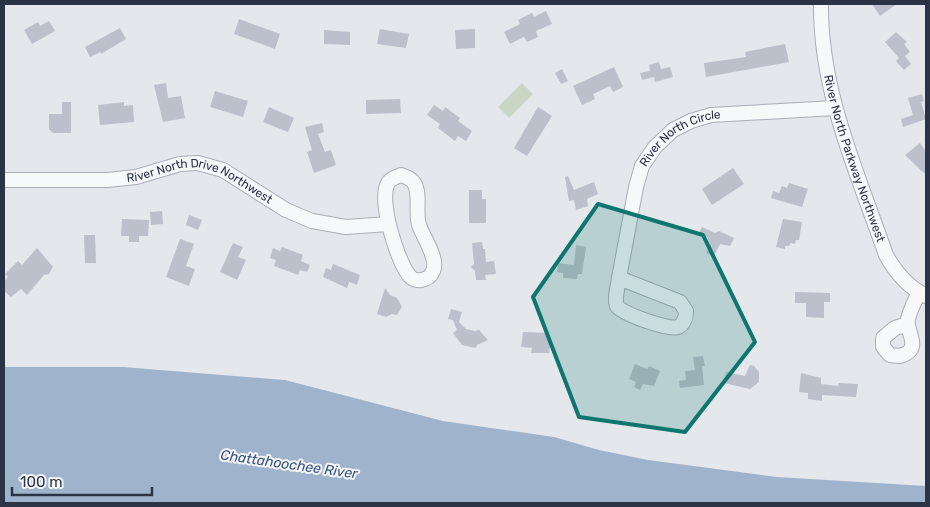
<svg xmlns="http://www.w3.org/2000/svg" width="930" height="507" font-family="Rubik,sans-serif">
  <rect width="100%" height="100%" fill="#e4e7ec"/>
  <!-- green -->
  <path fill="#c9d6c5" d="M522 83 533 94 509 118 498 107Z"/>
  <!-- water -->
  <path fill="#9fb4cc" d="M4 367H123L285 380 443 421 554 437 599 450 648 460 777 477 926 486V503H4Z"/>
  <!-- building -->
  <path fill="#bbc0ca" d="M872 4H897L880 16Z
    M546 11 552 24 536 31 538 37 527 42 524 37 510 44 504 32 520 24 518 20 532 13 534 17Z
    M239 19 280 34 275 49 234 34Z
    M49 21 55 31 32 44 24 30 38 22 40 26Z
    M120 28 126 39 101 54 100 52 90 57 85 47Z
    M380 29 409 34 406 48 377 44Z
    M475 29V48L456 49 455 30Z
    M324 30 350 32V45L324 44Z
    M896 32 907 42 904 44 910 52 905 56 911 64 904 70 896 61 899 58 885 42Z
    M785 44 789 62 706 77 704 63 746 57 745 52Z
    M659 62 661 69 670 67 673 77 655 82 654 77 642 80 640 73 650 71 649 65Z
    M614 67 623 87 613 92 610 86 593 94 595 99 582 105 573 86Z
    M562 69 568 81 561 84 555 73Z
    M166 83 168 98 181 96 185 118 163 122 154 85Z
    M215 91 248 101 243 117 210 107Z
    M922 94 924 101 921 102 926 119 903 127 901 119 913 115 908 98Z
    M400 99 401 113 366 114V100Z
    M62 102H71V133H53L49 129V114H62Z
    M124 102V106L133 105 134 122 100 125 98 105Z
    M434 105 443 111 445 107 460 118 458 121 472 131 466 141 458 136 455 141 438 128 440 124 427 115Z
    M269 107 294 118 288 132 263 122Z
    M538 107 552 116 527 156 514 148Z
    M322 123 324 132 318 134 325 152 331 150 336 165 314 173 307 152 312 150 305 127Z
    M920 143 926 152V175L905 155Z
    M733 168 744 184 712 205 702 189Z
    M568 176 574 190 594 182 598 194 587 199 588 206 576 210 574 200 569 201 565 177Z
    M789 183 808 189 802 207 771 198 773 191 779 193 782 186 787 188Z
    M469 190H482V199H486V223H469Z
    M162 211 163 224 151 225 150 212Z
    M189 215 202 220 198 230 186 225Z
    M122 219 149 220 148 236H139V242H129V236H121Z
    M783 219 802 222 799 240H796L795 244 791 243 789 246H785V249L776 247Z
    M702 227 715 233 719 231 734 238 730 246 720 244 714 256 706 253 710 244 707 237 699 233Z
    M84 235H95L96 263H85Z
    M180 239 194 244 186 266 195 269 189 286 166 277Z
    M482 242 483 249H485L486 262 494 261 496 274 485 275 486 280H476L475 271 471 267 474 264 472 243Z
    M233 243 243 247 238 257 246 260 237 280 220 272Z
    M576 245 586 247 582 274H578L577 279 563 278V273L557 272 558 263 574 265Z
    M282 247 303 255 301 261 310 265 307 272 300 270 298 275 274 266 276 260 270 258 273 248 280 251Z
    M37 248 53 267 49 274 44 275 27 295 21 289 11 297 4 291V281L8 277 5 274 18 261 22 265Z
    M333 264 360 275 357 285 349 282 347 288 323 277 326 268 331 270Z
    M385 288 390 295 397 298 402 307 397 315 392 314 386 317 377 314Z
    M795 292 830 293V302H824V318L806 317V303H795Z
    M451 309 462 312 459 322 466 329 475 331 479 330 488 340 477 345 476 348 462 345 453 333 457 330 453 320 448 319Z
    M523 332 549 333 548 341H551L549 353H531L532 348 521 347Z
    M703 356 705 366H702L704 385 680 388 679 381 686 380 685 371 695 370 693 357Z
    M635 364 647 369 649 366 660 371 654 386 643 384 640 390 634 387 636 382 629 379Z
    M750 365 754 366 759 372V382L750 389 724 383 726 372 745 376Z
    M801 373 821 378V384L838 386 839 383 858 384 856 397 822 395V401L808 399V393L799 392Z"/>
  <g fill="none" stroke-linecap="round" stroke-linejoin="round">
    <!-- minor casing -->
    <g stroke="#a9aeb7" stroke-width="16">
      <g id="minor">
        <path id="s1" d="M821 4C820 92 858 174 886 255 896 273 908 287 926 296"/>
        <path d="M401 175C406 177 411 178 414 183 421 194 415 212 419 225 423 237 439 259 433 271 429 281 414 284 408 274 397 259 378 200 388 183 391 178 396 177 401 175Z"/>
        <path id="s2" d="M4 180H107L136 177 180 164 198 163 223 170 286 210 312 221 346 227 388 224"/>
        <path id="s3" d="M619 278 636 187 642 166 655 147 673 130 691 121 711 115 835 108"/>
        <path d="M619 278 680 302 686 311C686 317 684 324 678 327 670 331 620 313 617 306 614 299 618 286 619 278Z"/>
        <path d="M908 324 895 328 883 338V347L890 355 900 356C924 349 905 332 908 319 910 310 915 301 919 292"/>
      </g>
    </g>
    <!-- minor -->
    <use href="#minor" stroke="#f7f8fa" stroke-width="14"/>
  </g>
  <!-- marked area -->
  <path fill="#0f766e" fill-opacity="0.2" stroke="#0f766e" stroke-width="4" stroke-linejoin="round" d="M598 204 703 235 755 342 685 432 579 417 533 297Z"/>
  <g text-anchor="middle" stroke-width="4" stroke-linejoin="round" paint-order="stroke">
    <!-- street labels -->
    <g font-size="12" fill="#2b3445" stroke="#f4f6f9">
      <text dy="4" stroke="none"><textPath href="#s3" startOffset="164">River North Circle</textPath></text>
      <text dy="4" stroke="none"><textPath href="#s1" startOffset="159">River North Parkway Northwest</textPath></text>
      <text dy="4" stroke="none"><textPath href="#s2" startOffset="201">River North Drive Northwest</textPath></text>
    </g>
    <!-- water labels -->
    <g font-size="14" font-style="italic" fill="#34527a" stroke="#f4f6f9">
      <text transform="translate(289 464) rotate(8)" y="5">Chattahoochee River</text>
    </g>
  </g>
  <!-- border -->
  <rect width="930" height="507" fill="none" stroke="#2b3445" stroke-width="10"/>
  <!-- scale -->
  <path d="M12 487v8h140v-8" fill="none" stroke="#2b3445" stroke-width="2.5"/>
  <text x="20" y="487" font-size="15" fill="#2b3445" stroke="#f4f6f9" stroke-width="4" paint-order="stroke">100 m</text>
</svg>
